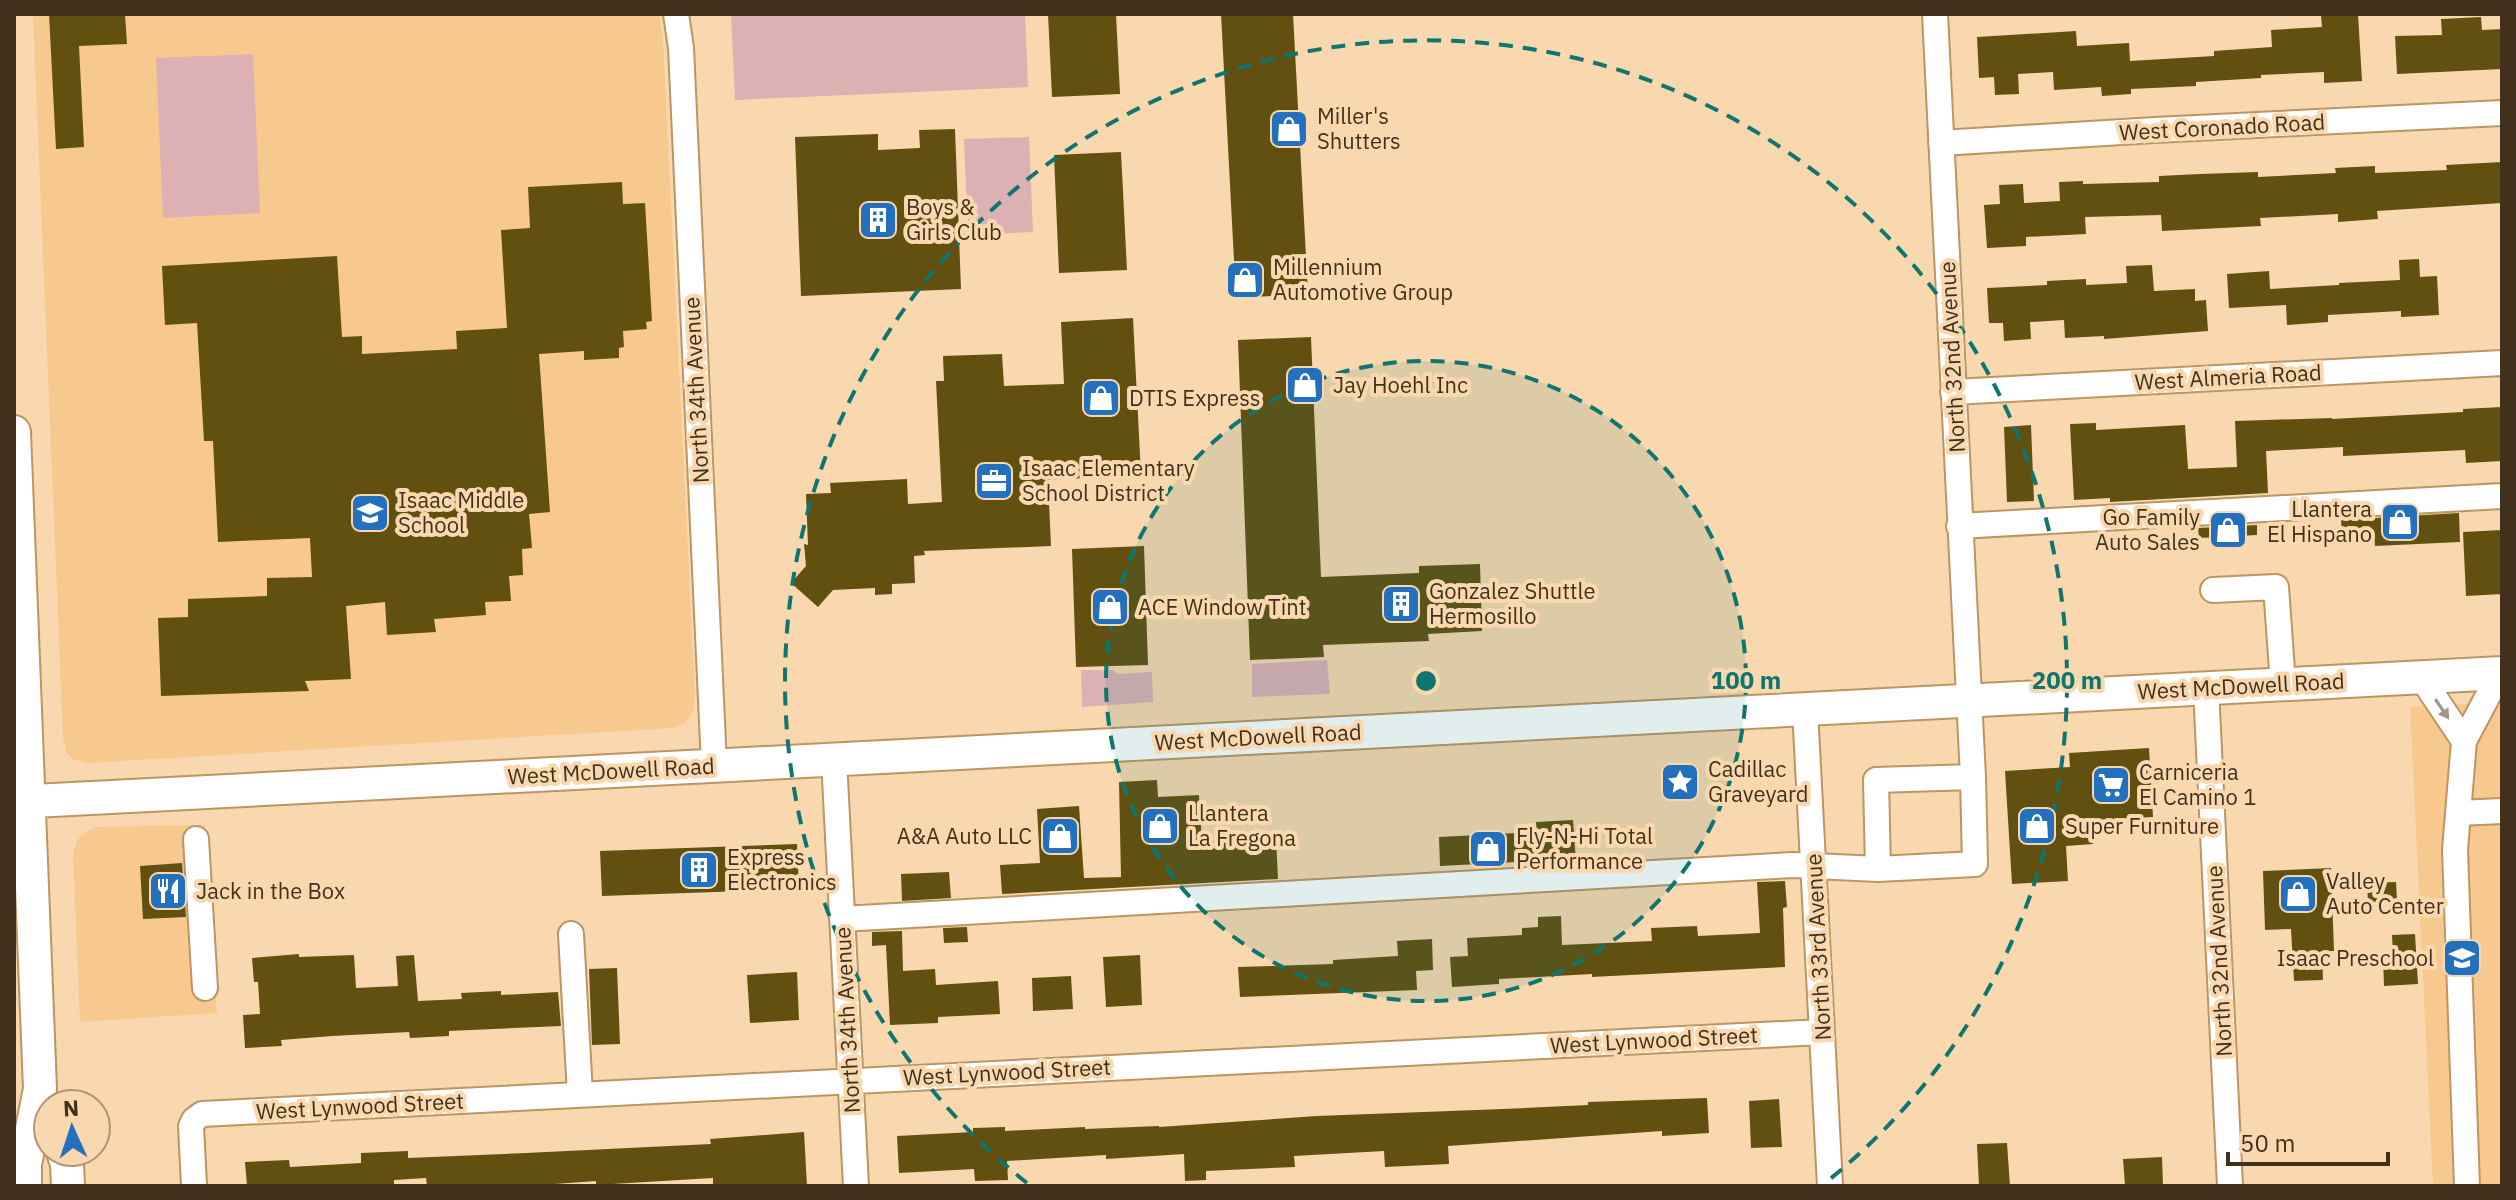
<svg xmlns="http://www.w3.org/2000/svg" width="2516" height="1200" font-family="'IBM Plex Sans',sans-serif">
  <rect width="100%" height="100%" fill="#f9d8af"/>
  <!-- built -->
  <path fill="#f7c98e" d="M33 14H659L663 39 695 694 694 709 685 723 673 728 87 763 73 759 67 754 63 738Z
    M2502 702V1186H2433L2410 707Z
    M204 825 217 1013 80 1022 73 854 77 840 84 833 96 827Z"/>
  <!-- green -->
  <path fill="#ddb0b4" d="M731 14H1025L1028 87 735 100Z
    M253 54 260 213 163 218 156 58Z
    M1029 137 1033 232 968 235 964 139Z
    M1327 660 1330 694 1252 697V664Z
    M1081 670H1113L1117 674 1152 672 1153 702 1082 707Z"/>
  <!-- building -->
  <path fill="#625011" d="M49 14H125L127 44 79 46 84 147 56 149Z
    M1048 14H1116L1120 94 1052 97Z
    M1221 14H1293L1308 294 1236 298Z
    M2358 14 2362 81 2324 83V72L2261 75V78L2196 82V86L2131 89V94L2102 96 2101 87 2054 90 2053 72 2018 74 2019 94 1995 95 1994 77 1979 78 1977 37 2076 31 2077 46 2129 43 2130 61 2214 56V51L2272 47 2271 30 2322 27 2321 16Z
    M2481 17 2482 30 2502 29V69L2397 74 2395 36 2442 35 2441 19Z
    M955 129 961 289 801 296 795 137 878 134V150L920 148 919 130Z
    M1121 152 1127 270 1059 273 1054 155Z
    M2502 162V203L2377 211 2378 219 2338 222V214L2260 218 2261 226 2162 231 2161 215 2085 217 2086 234 2026 237V246L1987 248 1984 205 2000 204 1999 185 2023 184 2024 203 2060 201 2059 182 2083 181V184L2159 182V176L2200 174 2258 172V177L2336 173 2335 168 2375 166V173L2447 170 2446 165Z
    M622 182 623 204 645 203 652 321 646 322 647 329 623 331 624 347 619 348V358L584 360V351L539 354 550 512 529 514 532 548 522 549 523 575 509 576 511 601 485 602 486 615 434 619 436 632 387 635 385 602 346 606 351 679 305 681 309 691 161 696 158 618 188 617V599L267 596V578L312 577 310 538 218 542 213 441H204L197 323 165 325 162 266 337 256 342 337 362 336V354L457 349 456 331 507 328 501 230 530 228 528 187Z
    M2419 259 2420 277 2437 276 2439 315 2401 317V311L2328 315V322L2287 325 2286 305 2229 308 2227 274 2269 271 2270 289 2339 285V283L2400 280 2399 260Z
    M2152 265 2154 291 2195 289V301L2206 300 2208 331 2104 339V336L2065 338 2064 320 2030 322 2031 339 2004 341 2003 323H1989L1987 288 2047 285V281L2086 279V285L2127 283 2126 266Z
    M1133 318 1141 475 1048 480 1051 546 924 551 925 555 914 556 915 583 892 584V594L875 595V588L833 590 818 607 791 583 806 566 804 544 808 545 806 494 831 493 830 483 907 479 908 504 942 502 936 381H944L943 356 1002 354 1004 386 1064 384 1061 322Z
    M1311 337 1321 577 1419 573V566L1480 564 1482 631 1428 634 1429 641 1323 645 1324 657 1250 660 1238 340Z
    M2502 407V461L2466 463 2465 450 2343 456V447L2266 451 2268 493 2110 502V498L2074 500 2070 424 2096 423V430L2185 425 2188 469 2237 467 2235 421 2332 418V419L2463 412V409Z
    M2031 425 2034 501 2007 502 2004 427Z
    M2459 513 2460 542 2375 546 2374 530 2342 532 2341 520Z
    M2257 525V535L2199 538 2198 528Z
    M2502 530V594L2466 596 2463 532Z
    M1144 546 1148 665 1076 667 1072 549Z
    M2149 748 2153 817 2092 820 2093 844 2066 846 2068 881 2012 884 2005 771 2070 767 2069 753Z
    M1157 780 1158 797 1199 795 1202 842 1276 839 1278 879 1002 894 1000 865 1040 863 1037 809 1079 806 1084 878 1121 877 1119 782Z
    M1573 820 1576 862 1539 864 1538 861 1440 866 1439 837 1537 832 1536 822Z
    M797 844 799 889 602 896 600 851Z
    M182 863 186 917 143 919 140 866Z
    M2331 868 2334 951H2322L2323 980 2294 981 2291 929 2265 930 2263 871Z
    M949 872 951 898 902 901 901 874Z
    M1785 881 1787 907 1783 908 1785 967 1592 977V974L1499 979V984L1452 987 1450 957 1468 956 1467 938 1522 935V928L1538 927V917L1561 916 1562 945 1652 941 1651 928 1697 926 1698 936 1760 933 1757 882Z
    M2396 882 2397 901 2368 902 2367 883Z
    M967 927 968 942 944 943 943 928Z
    M902 931 903 971 935 969 936 985 998 981 1000 1014 938 1017V1023L890 1025 886 945 872 946V932Z
    M2415 934 2418 984 2384 986 2383 956 2393 955 2392 935Z
    M1432 939 1433 970 1416 971 1417 990 1240 997 1238 967 1333 964V960L1398 956 1397 941Z
    M299 954V957L354 955 356 988 398 986 396 956 414 955 418 1001 462 999 461 993 501 991V995L558 992 561 1026 449 1031V1036L410 1038 409 1032 332 1036 281 1040 282 1046 245 1048 243 1015 260 1014 258 982H254L252 958Z
    M1140 955 1142 1005 1106 1007 1103 957Z
    M617 968 620 1044 592 1045 589 969Z
    M797 972 799 1020 750 1023 747 975Z
    M1071 976 1073 1009 1033 1011 1032 978Z
    M1707 1098 1709 1133 1662 1136V1131L1448 1146 1449 1164 1385 1167 1384 1151 1294 1156 1295 1167 1206 1171V1180L1185 1181 1184 1154 1106 1159V1155L1007 1161 1008 1180 975 1181 974 1169 899 1173 897 1136 973 1132V1128L1005 1127V1131L1085 1127V1129L1159 1126V1127L1317 1116 1503 1109 1588 1105V1102Z
    M1779 1099 1782 1147 1751 1148 1749 1101Z
    M804 1132 807 1186H713V1178L596 1185V1181L527 1186H427L426 1178 394 1180V1186H247L245 1162 289 1160 290 1167 361 1163V1153L408 1151V1158L526 1153 711 1144 710 1139Z
    M2007 1143 2010 1186H1979L1977 1144Z
    M2162 1157 2163 1186H2125L2123 1159Z"/>
  <g fill="none" stroke-linecap="round" stroke-linejoin="round">
    <!-- minor casing -->
    <g stroke="#bc9563" stroke-width="28">
      <path id="minor" d="M676 14 681 48 714 765
        M1941 143 2155 130 2502 113
        M1953 392 2502 363
        M1959 526 2502 496
        M2213 590 2276 587 2283 684
        M2421 677 2464 741
        M2206 688 2230 1186
        M1805 709 1830 1186
        M834 759 856 1186
        M2458 813 2502 811
        M196 839 205 988
        M1878 869 1975 864 1973 777
        M842 919 1793 865 1878 869 1876 780 1973 777 1935 14
        M571 934 580 1094
        M194 1186 191 1126 194 1120 202 1114 1822 1032
        M2467 1186 2455 850 2464 741 2500 673"/>
    </g>
    <!-- major casing -->
    <g stroke="#bc9563" stroke-width="36">
      <path id="major" d="M14 432 40 1089 25 1164V1186
        M14 802 2502 673
        M63 1152 67 1164 68 1186"/>
    </g>
    <!-- minor -->
    <use href="#minor" stroke="#fff" stroke-width="24"/>
    <!-- major -->
    <use href="#major" stroke="#fff" stroke-width="32"/>
  </g>
  <!-- one-way arrows -->
  <defs><path id="oneway-solid" d="M-6-.8H1V-3.2L6.5 0L1 3.2V.8H-6Z" transform="scale(2)"/></defs>
  <use fill="#a0988e" href="#oneway-solid" transform="translate(2442 709) rotate(56)"/>
  <!-- distance rings -->
  <circle cx="1426" cy="681" r="320" fill="#0f766e" fill-opacity=".12"/>
  <g fill="none" stroke="#0f766e" stroke-width="4" stroke-dasharray="14 10">
    <circle cx="1426" cy="681" r="320"/>
    <path d="M1027 1183A641 641 0 1 1 1825 1183"/>
  </g>
  <!-- icons -->
  <defs>
    <g id="shop-square" transform="scale(2)"><rect x="-9" y="-9" width="18" height="18" rx="4" fill="#2370bf" stroke="#f9d8af"/><path d="M-5-2.5h2.3a2.7 3.5 0 0 1 5.4 0H5L5.5 6h-11ZM-1.5-2.5h3a1.5 2.3 0 0 0-3 0Z" fill="#fff"/></g>
    <g id="building-square" transform="scale(2)"><rect x="-9" y="-9" width="18" height="18" rx="4" fill="#2370bf" stroke="#f9d8af"/><path d="M-4-6H4V6H1V3H-1V6H-4ZM-2.5-4.3h1.7v1.8h-1.7ZM.8-4.3h1.7v1.8H.8ZM-2.5-1h1.7V.8h-1.7ZM.8-1h1.7V.8H.8Z" fill="#fff"/></g>
    <g id="office-square" transform="scale(2)"><rect x="-9" y="-9" width="18" height="18" rx="4" fill="#2370bf" stroke="#f9d8af"/><path d="M-6-3h4V-5.5h4V-3h4V5H-6ZM-1-4.5V-3h2v-1.5ZM-6 0V1H6V0Z" fill="#fff"/></g>
    <g id="school-square" transform="scale(2)"><rect x="-9" y="-9" width="18" height="18" rx="4" fill="#2370bf" stroke="#f9d8af"/><path d="M0-5L7-2L0 1L-7-2ZM-4 1L0 2.5L4 1V4Q0 6-4 4Z" fill="#fff"/></g>
    <g id="sight-square" transform="scale(2)"><rect x="-9" y="-9" width="18" height="18" rx="4" fill="#2370bf" stroke="#f9d8af"/><path d="M0-6L1.8-2.2L6-1.7L2.9 1.2L3.7 5.4L0 3.3L-3.7 5.4L-2.9 1.2L-6-1.7L-1.8-2.2Z" fill="#fff"/></g>
    <g id="supermarket-square" transform="scale(2)"><rect x="-9" y="-9" width="18" height="18" rx="4" fill="#2370bf" stroke="#f9d8af"/><path d="M-6-5.5h2.5l.6 2H6L4.5 2H-2.5L-4.4-4H-6ZM-1.5 3.2a1.3 1.3 0 1 0 .1 0ZM3 3.2a1.3 1.3 0 1 0 .1 0Z" fill="#fff"/></g>
    <g id="restaurant-square" transform="scale(2)"><rect x="-9" y="-9" width="18" height="18" rx="4" fill="#2370bf" stroke="#f9d8af"/><path d="M-5-6h1v4h1v-4h1v4h1v-4h1v5L-1.5 .5V6h-2V.5L-5-1ZM5-6V6H3V1.5H1.5Q1.5-4 5-6Z" fill="#fff"/></g>
  </defs>
  <g fill-rule="evenodd">
    <use href="#shop-square" x="1289" y="129"/>
    <use href="#building-square" x="878" y="220"/>
    <use href="#shop-square" x="1245" y="280"/>
    <use href="#shop-square" x="1305" y="385"/>
    <use href="#shop-square" x="1101" y="398"/>
    <use href="#office-square" x="994" y="481"/>
    <use href="#school-square" x="370" y="513"/>
    <use href="#shop-square" x="2400" y="522"/>
    <use href="#shop-square" x="2228" y="530"/>
    <use href="#building-square" x="1401" y="604"/>
    <use href="#shop-square" x="1110" y="607"/>
    <use href="#sight-square" x="1680" y="782"/>
    <use href="#supermarket-square" x="2111" y="785"/>
    <use href="#shop-square" x="1160" y="826"/>
    <use href="#shop-square" x="2037" y="826"/>
    <use href="#shop-square" x="1060" y="836"/>
    <use href="#shop-square" x="1488" y="849"/>
    <use href="#building-square" x="699" y="870"/>
    <use href="#restaurant-square" x="168" y="891"/>
    <use href="#shop-square" x="2298" y="894"/>
    <use href="#school-square" x="2462" y="958"/>
  </g>
  <g text-anchor="middle" stroke-width="8" stroke-linejoin="round" paint-order="stroke">
    <!-- poi labels -->
    <g font-size="22" fill="#41311c" stroke="#f9d8af" text-anchor="start">
      <text x="1317" y="124">Miller's<tspan x="1317" dy="25">Shutters</tspan></text>
      <text x="906" y="215">Boys &amp;<tspan x="906" dy="25">Girls Club</tspan></text>
      <text x="1273" y="275">Millennium<tspan x="1273" dy="25">Automotive Group</tspan></text>
      <text x="1333" y="393">Jay Hoehl Inc</text>
      <text x="1129" y="406">DTIS Express</text>
      <text x="1022" y="476">Isaac Elementary<tspan x="1022" dy="25">School District</tspan></text>
      <text x="398" y="508">Isaac Middle<tspan x="398" dy="25">School</tspan></text>
      <text x="2372" y="517" text-anchor="end">Llantera<tspan x="2372" dy="25">El Hispano</tspan></text>
      <text x="2200" y="525" text-anchor="end">Go Family<tspan x="2200" dy="25">Auto Sales</tspan></text>
      <text x="1429" y="599">Gonzalez Shuttle<tspan x="1429" dy="25">Hermosillo</tspan></text>
      <text x="1138" y="615">ACE Window Tint</text>
      <text x="1708" y="777">Cadillac<tspan x="1708" dy="25">Graveyard</tspan></text>
      <text x="2139" y="780">Carniceria<tspan x="2139" dy="25">El Camino 1</tspan></text>
      <text x="1188" y="821">Llantera<tspan x="1188" dy="25">La Fregona</tspan></text>
      <text x="2065" y="834">Super Furniture</text>
      <text x="1032" y="844" text-anchor="end">A&amp;A Auto LLC</text>
      <text x="1516" y="844">Fly-N-Hi Total<tspan x="1516" dy="25">Performance</tspan></text>
      <text x="727" y="865">Express<tspan x="727" dy="25">Electronics</tspan></text>
      <text x="2326" y="889">Valley<tspan x="2326" dy="25">Auto Center</tspan></text>
      <text x="196" y="899">Jack in the Box</text>
      <text x="2434" y="966" text-anchor="end">Isaac Preschool</text>
    </g>
    <!-- street labels -->
    <g font-size="22" fill="#41311c" stroke="#f9d8af">
      <text transform="translate(2222 127) rotate(-3)" y="8">West Coronado Road</text>
      <text transform="translate(1952 357) rotate(-93)" y="8">North 32nd Avenue</text>
      <text transform="translate(2228 377) rotate(-3)" y="8">West Almeria Road</text>
      <text transform="translate(696 390) rotate(-93)" y="8">North 34th Avenue</text>
      <text transform="translate(2241 686) rotate(-3)" y="8">West McDowell Road</text>
      <text transform="translate(1258 737) rotate(-3)" y="8">West McDowell Road</text>
      <text transform="translate(611 771) rotate(-3)" y="8">West McDowell Road</text>
      <text transform="translate(1818 947) rotate(-93)" y="8">North 33rd Avenue</text>
      <text transform="translate(2219 961) rotate(-93)" y="8">North 32nd Avenue</text>
      <text transform="translate(847 1020) rotate(-93)" y="8">North 34th Avenue</text>
      <text transform="translate(1654 1040) rotate(-3)" y="8">West Lynwood Street</text>
      <text transform="translate(1007 1072) rotate(-3)" y="8">West Lynwood Street</text>
      <text transform="translate(360 1106) rotate(-3)" y="8">West Lynwood Street</text>
    </g>
  </g>
  <circle cx="1426" cy="681" r="12" fill="#0f766e" stroke="#f9d8af" stroke-width="4"/>
  <g font-size="24" text-anchor="middle" font-weight="bold" fill="#0f766e" stroke="#f9d8af" stroke-width="8" stroke-linejoin="round" paint-order="stroke">
    <text x="1746" y="689">100 m</text>
    <text x="2067" y="689">200 m</text>
  </g>
  <!-- border -->
  <rect width="2516" height="1200" fill="none" stroke="#41311c" stroke-width="32"/>
  <!-- north arrow -->
  <g transform="translate(72 1128) rotate(357)"><circle r="38" fill="#f9d8af" stroke="#af9574" stroke-width="2"/>
  <path d="M0-6L14 30L0 20L-14 30Z" fill="#2370bf"/>
  <text y="-12" font-size="22" font-weight="bold" text-anchor="middle" fill="#41311c">N</text>
  </g>
  <!-- scale -->
  <path d="M2228 1152v12h160v-12" fill="none" stroke="#41311c" stroke-width="4"/>
  <text x="2240" y="1152" font-size="24" fill="#41311c" stroke="#f9d8af" stroke-width="6" paint-order="stroke">50 m</text>
</svg>
